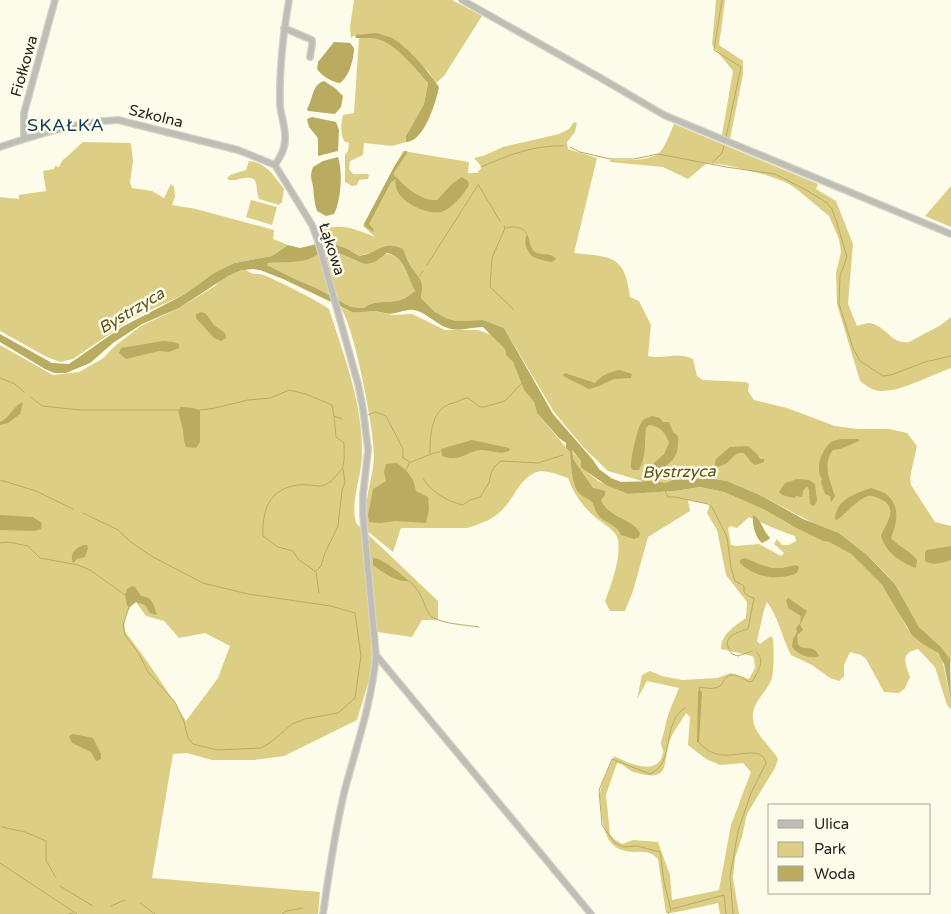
<svg xmlns="http://www.w3.org/2000/svg" width="951" height="914" font-family="'Varela Round',sans-serif">
  <rect width="100%" height="100%" fill="#fdfbea"/>
  <!-- green -->
  <path fill="#dcce84" fill-rule="evenodd" d="M354 0H452L482 16 444 76 436 83 428 71 393 39 355 35 351 38 350 27Z
    M716 0H725L719 45 743 61V74L730 139 722 135 733 71 712 45Z
    M359 38C364 38 370 37 374 38 398 44 413 67 428 83L424 104 406 136V142L392 146 364 143 363 155 350 161 349 169 353 174H369L368 179 359 180 357 185 352 186 345 182V154L348 151 349 143 344 141C340 132 341 124 343 115L354 113Z
    M574 122 577 123 575 132 567 142 568 149 597 158 574 253C610 257 625 254 630 297L639 301 651 325 648 356C667 360 674 351 693 359L697 376 703 380 746 382 749 384 748 391 754 400 787 408 835 426 858 429H889L907 433 917 446 910 477 911 485 935 522 951 526V663L940 646 919 627 895 584 888 576 867 555 839 533 813 523 760 495 727 481 708 478 673 480 665 483 642 481 608 471 584 448 554 412 504 328 483 320 456 321 446 318 435 312 421 298C424 285 419 278 412 268 408 263 406 255 403 249H382L359 256C349 248 334 243 321 243L318 230C342 223 354 228 375 237L363 226 403 151 469 162 468 173H477L482 167 474 158 483 156 503 147 559 134 569 129Z
    M674 124 818 184 816 189 836 201 853 244 848 304 857 326C861 325 866 323 869 323 886 325 891 345 909 342L941 325 951 317V368C931 375 901 392 880 391 872 390 866 386 860 381L837 304 836 273 841 252 839 239 829 216 794 187 785 182 766 175 726 165 707 163 688 179 663 167 610 162V160C622 160 651 162 660 152 666 145 670 133 674 124Z
    M83 142 131 143 133 161 130 182 132 188 152 191 164 198 171 184 174 187 175 197 172 205 196 209 274 230 273 239 288 245 272 256 234 263 214 273 185 294 133 318 73 359 60 362 47 357 0 331V197L19 199V195L46 191 43 171 54 169 55 166 59 167 62 161Z
    M249 161C266 162 275 177 284 189L282 202 279 205 259 199C256 192 258 185 254 179 244 175 237 182 229 180L227 178 230 175 246 170Z
    M951 186V227L925 216Z
    M251 200 277 207 272 225 246 217Z
    M325 252 339 253 362 263 377 260 378 258C399 243 408 277 415 291 410 295 403 300 396 301 386 303 373 300 364 308L351 307 316 288 295 279 267 265V263L304 260Z
    M245 269C254 277 257 272 266 276 288 286 309 296 329 309 344 356 363 404 362 454 362 477 350 500 356 523L438 601V620H422L412 637 371 631 372 654 370 677 357 720 284 756 254 760H212L187 753 173 754 152 878 320 892 318 914H0V345L53 375 79 372 102 359 116 345 141 326 179 308 215 286 223 278ZM136 602 146 616 164 621 179 638 205 633 230 646 218 678 186 721C167 690 148 661 126 633 122 622 127 608 136 602Z
    M340 307 352 312 375 311 393 315 412 314 445 330H478L492 335 505 349 506 355 513 362 524 390 534 402 537 413 569 451H572L581 461V467L598 481 628 494 675 491 700 487 724 492 765 510 798 529 823 541 829 542 851 554 882 585 895 605 907 628 920 642 934 649 942 659 951 700V709L947 705 935 667 918 649C900 653 905 663 910 677L905 688 899 693 884 692 866 659 861 655 850 652 844 665V676L839 681 830 678 812 665 791 655C782 638 779 618 767 602L764 610 757 641 760 644 771 636 773 639C774 648 774 671 772 678 767 693 751 702 753 720 755 735 772 747 778 759L775 768 747 814 742 837 735 858 733 878 739 914H720L718 903C708 905 673 914 666 913L658 859C647 847 635 855 622 850 604 844 603 824 601 808 601 803 599 797 600 793 602 781 609 768 614 756 628 763 657 777 663 754 664 750 661 747 661 743 662 738 664 732 665 728 667 714 674 701 679 688L647 681 637 699 642 675 650 671 662 676 682 680 717 678 731 673 749 679 755 668 754 658 752 656 721 649C721 634 735 626 746 618L747 602 726 575 717 530 707 513 710 504 688 500 690 511 648 537 633 591 625 611H610L605 601C611 586 623 552 617 537 613 528 600 522 594 516 582 506 573 492 568 478 559 475 544 468 534 473 520 480 514 497 504 508 495 519 480 524 467 528H401L393 552 366 530C366 522 365 514 366 506 368 490 373 473 374 457 375 433 354 324 340 307ZM749 517C765 524 779 531 795 536L796 541 789 545H782L777 539 774 544 784 553 781 556 759 544 736 546 731 545 728 528 731 526 737 528ZM686 713 690 717 688 745 706 759 720 765 743 763 751 772 731 825 719 890 672 900 670 875 658 842 633 840 622 844 614 839 610 834 606 795 617 763C624 764 624 767 630 770 632 772 638 773 641 774 672 781 662 760 670 740 673 731 681 722 686 713Z"/>
  <!-- water -->
  <path fill="#b9ab60" fill-rule="evenodd" d="M377 33C382 35 387 36 392 38 409 48 428 71 439 87 436 102 424 142 406 142V136L424 104 428 83C415 69 394 40 372 38 367 38 361 38 356 38L355 35Z
    M334 42 350 43 354 48C354 59 349 77 340 83 332 82 322 76 317 69L318 62Z
    M324 81 335 88 343 96 341 107 335 114 308 111 307 109C313 100 312 84 324 81Z
    M312 117 336 122 339 130 338 151 318 156V138L309 127 307 119Z
    M405 151H407V153L393 174C405 186 419 201 437 200L453 183 462 177 468 181 469 185C464 194 452 209 441 212 424 215 391 199 396 179L391 182 369 224 374 230 373 232 365 226 364 224 395 165Z
    M338 157C343 171 341 201 334 214L326 216 317 211C314 202 314 195 313 186 311 179 310 175 313 167L323 161Z
    M527 234C530 239 529 245 533 250 538 257 550 251 556 259L552 262C547 261 541 260 536 258 527 255 523 242 527 234Z
    M321 243C335 243 348 248 359 256 381 252 382 240 403 249 406 255 408 263 412 268 421 281 424 281 421 298L435 312 446 318 456 321 483 320 504 328 553 414 593 460 599 469 611 478 621 482 654 481 665 483 673 480 708 478 727 481 760 495 803 519 839 533 867 555 895 584 919 627 940 646 950 659 951 700 944 664 938 653 920 642 912 635 882 585 851 554 829 542 823 541 798 529 765 510 724 492 700 487 675 491 628 494 606 485 583 469 581 467V461L572 450 573 459 593 488 605 491V495L601 500C608 518 632 518 640 533L639 537 634 539 621 535C618 526 608 524 601 518 594 512 595 506 592 502 588 498 582 497 579 493 572 486 571 462 570 452L566 448V443L559 438 537 413 534 402 524 390 513 362 506 355 505 349 483 327C470 327 458 333 445 327 434 322 425 312 414 310 406 309 402 312 395 313 387 315 382 312 375 311 367 311 360 313 352 312L283 279 260 270 253 269 242 270 228 276 179 308 142 324 113 343 90 363 66 373H54L45 369 0 342V334L52 363 69 364 122 327 185 294 214 273 234 263 272 256 288 245 300 248ZM328 252 339 253 362 263 367 264 375 262 387 253C404 256 408 278 415 291 410 295 403 300 396 301 386 303 373 300 364 308L351 307 316 288 295 279 267 265 268 263C279 262 299 263 309 259 316 256 320 252 328 252Z
    M201 312 206 314 214 325 225 333 226 338 221 341 214 338 196 318V314Z
    M163 341 174 342 179 344V348L169 352 159 351 126 359 119 353 121 348Z
    M620 370 632 374 631 378 614 379 599 386 589 389 563 376 565 373 595 383C602 375 609 372 620 370Z
    M23 402 20 414 8 423 0 425V422C10 418 13 406 23 402Z
    M181 407 193 408 200 410V442L196 448 186 447C183 440 184 433 182 426 181 421 179 416 178 410Z
    M652 416 660 418 663 422H669L673 432 678 436C679 452 676 460 662 468 658 471 655 472 650 471L652 465 664 454 669 443C666 433 660 426 649 425L646 428C644 445 647 454 639 470H633L631 468C630 461 637 429 641 423 643 419 647 418 652 416Z
    M842 439H859V441L840 449 833 450C822 463 830 482 835 496L831 502 830 496 825 494 821 482 822 479C815 469 821 451 830 443 833 440 838 440 842 439Z
    M472 440 509 448 510 450C502 456 491 450 482 450 471 450 464 458 454 458 450 459 446 457 442 456L441 449Z
    M748 446 757 454 760 459H764V462L755 465 751 462 744 453C731 451 732 467 714 467L716 459 730 447Z
    M397 463C408 471 414 478 416 491L428 497 429 510 426 523 395 521 381 523 369 522 368 515 373 489 386 481 384 472 386 464Z
    M797 479 809 480 815 484 817 501 814 506 810 504 809 490 807 486 803 491 802 497 796 496 794 498 782 495 779 492 785 483Z
    M871 488C875 490 882 491 886 494 901 506 897 523 891 538 898 546 914 554 917 560L916 568C901 563 884 551 881 535 887 523 899 507 880 499 876 497 872 495 868 496 856 500 847 513 837 520L835 519C836 499 855 494 871 488Z
    M0 515 33 517 42 523 41 529 34 531 0 530Z
    M753 515C762 520 762 530 770 538L768 540 762 543C755 537 752 524 753 515Z
    M84 545H87L88 548 85 557 77 559 73 563C69 554 75 548 84 545Z
    M951 546V560C943 563 933 566 925 561V552L927 550Z
    M373 558C382 558 401 574 409 581 398 583 382 572 373 565Z
    M745 558 759 564 772 568H782L796 565 799 567 797 573C778 581 755 578 740 563V560Z
    M132 586 135 587 141 596C153 597 154 606 157 615L150 613 145 605 136 602 129 607 127 605 125 595 127 589Z
    M788 598 807 611 800 625 803 630 797 635C798 638 797 641 798 644 802 652 814 643 819 656 810 660 798 654 792 647L793 639 797 632 796 628 800 623 801 616 788 608 786 600Z
    M700 690 702 692 699 743 697 742 698 691Z
    M73 734 93 738 101 754V759L96 761 91 752 72 743 69 736Z"/>
  <g fill="none" stroke-linecap="round" stroke-linejoin="round">
    <!-- stream -->
    <path stroke="#b9ab60" stroke-width="1" d="M722 0 714 50 741 67 726 137
      M570 147 580 152 610 159H634L658 154 726 167 775 174 806 190 826 202 832 209 836 220 847 257 840 276 839 304 853 348 860 361 883 376 891 375 925 362 951 356
      M712 163 722 153 724 146
      M481 167C509 155 533 145 564 146
      M478 184 500 221
      M504 226 505 228 492 258 490 287 513 309
      M506 228C514 226 522 226 527 234
      M427 265 478 185
      M419 277 423 271
      M0 378 15 384 24 392
      M31 397 42 406 81 410H178
      M200 410 215 408 248 400 271 398 289 390 306 394 332 405 334 416 342 419
      M365 416 376 412 386 416 403 449V458L410 462 406 470
      M430 455C430 435 431 408 453 403 459 402 462 398 468 398L480 407H484L505 401 522 383
      M411 462C421 459 430 453 440 452
      M423 478C430 492 449 502 463 505L470 500 480 497 489 483 491 473 495 466 501 461 538 463 563 455
      M0 480 36 491 73 509
      M665 491 668 497H675L708 504 712 507 727 537 731 568 735 581 744 586V592L748 596 754 598 748 629C734 633 720 638 732 654L738 656 752 651
      M83 513 118 530 132 543 153 557 203 583 248 594 331 606 355 613 361 656 355 698 338 713 305 719 292 724 271 742 261 748 217 750 193 744 188 738 184 722 175 702 148 672 139 654 125 635 123 625 129 607
      M0 543 8 542 28 546 40 558 78 565 90 570 125 595
      M316 571 321 566 325 553 338 526 342 490 345 482 343 469
      M409 581C424 592 424 611 432 617 443 624 467 625 479 627
      M319 593 316 572 298 559 293 551 278 547 263 536C262 510 269 489 298 485 318 483 321 493 337 475 339 472 342 470 343 466 345 459 344 450 344 443L336 437 334 417
      M700 692 699 687C706 688 714 690 720 686 724 682 724 676 731 675 738 674 744 680 750 682L753 681C758 671 766 660 756 652
      M699 743C705 749 714 755 723 755 737 757 762 745 766 763L751 793 738 831 730 877 733 914
      M2 827 25 832 46 841V860L56 878
      M0 863 77 914
      M60 886 93 906
      M140 903 155 914
      M111 906 125 900
      M672 909 724 895 726 914
      M68 914 73 913
      M282 914 286 911 303 908
      M668 914 671 910 664 882 660 852 637 846 624 847 615 843 602 825 599 790 612 759 650 774C676 763 661 722 685 708"/>
    <!-- minor casing -->
    <g stroke="#d6d4c5" stroke-width="8">
      <path id="minor" d="M462 0 599 77 664 115 951 234
        M284 28 312 40V45L310 57
        M24 139V113L55 0
        M0 147C39 134 77 122 118 120L238 150 275 165
        M275 165 312 225 318 241 358 384 363 409 368 450 363 495V515L376 655C372 701 357 745 345 789 335 830 329 872 323 914
        M275 165C280 157 285 149 285 140 286 128 281 117 280 105 279 70 283 35 289 0
        M376 655 591 914"/>
    </g>
    <!-- minor -->
    <use href="#minor" stroke="#bebdb6" stroke-width="5.5"/>
  </g>
  <g text-anchor="middle" stroke-width="5" stroke-linejoin="round" paint-order="stroke">
    <!-- street labels -->
    <g font-size="15" fill="#26251f" stroke="#fdfbea">
      <text transform="translate(24 66) rotate(-74)" y="5">Fiołkowa</text>
      <text transform="translate(156 116) rotate(14)" y="5">Szkolna</text>
      <text transform="translate(332 249) rotate(72)" y="5">Łąkowa</text>
    </g>
    <!-- water labels -->
    <g font-size="16" font-style="italic" fill="#5c5219" stroke="#fdfbea">
      <text transform="translate(131 310) rotate(-31)" y="6">Bystrzyca</text>
      <text transform="translate(679 471) rotate(-1)" y="6">Bystrzyca</text>
    </g>
    <!-- quarter labels -->
    <g font-size="18" letter-spacing="1" fill="#0f3a5f" stroke="#fdfbea">
      <text x="66" y="131">SKAŁKA</text>
    </g>
  </g>
  <!-- legend -->
  <rect x="768" y="804" width="162" height="90" fill="#fdfbea" stroke="#a7a599"/>
  <rect x="778" y="820" width="25" height="8" fill="#bebdb6" stroke="#a7a599"/>
  <text x="814" y="829" font-size="15" fill="#26251f">Ulica</text>
  <rect x="778" y="842" width="25" height="15" fill="#dcce84" stroke="#a7a599"/>
  <text x="814" y="854" font-size="15" fill="#26251f">Park</text>
  <rect x="778" y="866" width="25" height="15" fill="#b9ab60" stroke="#a7a599"/>
  <text x="814" y="879" font-size="15" fill="#26251f">Woda</text>
</svg>
